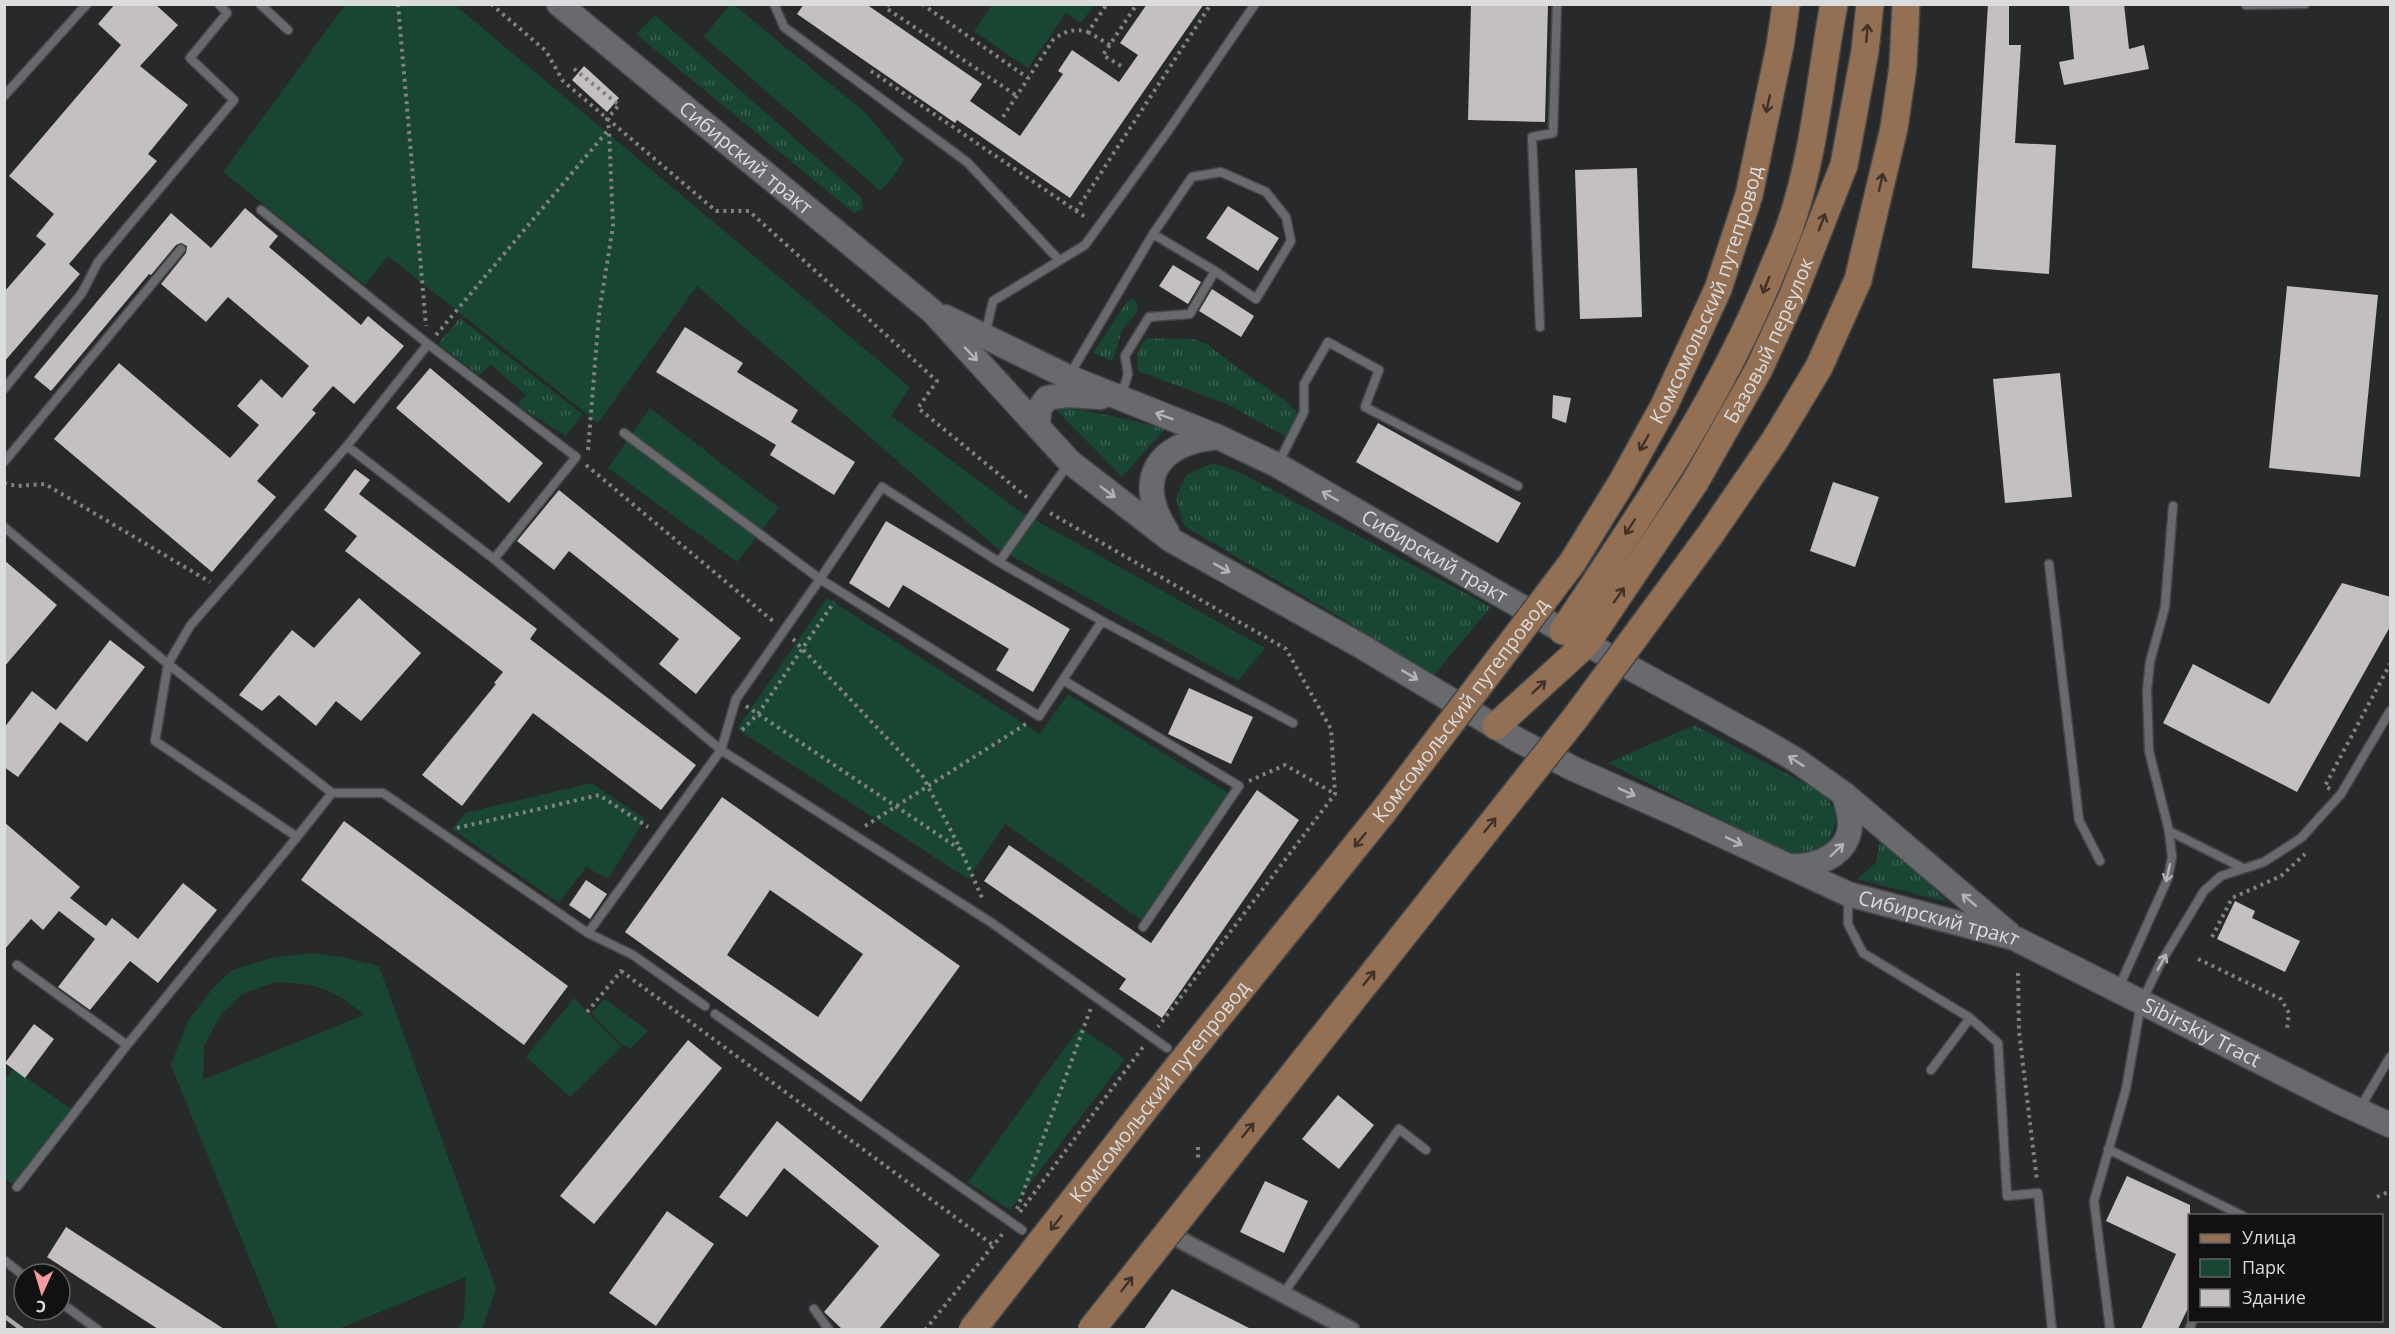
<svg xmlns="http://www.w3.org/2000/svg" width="2395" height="1334" font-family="'Open Sans',sans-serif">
  <defs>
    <pattern id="grass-tufts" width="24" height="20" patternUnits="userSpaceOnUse" patternTransform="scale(1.5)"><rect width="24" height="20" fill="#194632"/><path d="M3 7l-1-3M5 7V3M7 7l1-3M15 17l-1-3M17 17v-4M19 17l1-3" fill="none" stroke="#3a604f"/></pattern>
  </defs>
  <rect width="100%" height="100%" fill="#27292b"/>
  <!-- grass -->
  <path fill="url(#grass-tufts)" d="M655 15 861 197 863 209 854 213 636 34Z
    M1133 298 1137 302V312L1122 330 1113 361 1093 353 1126 303Z
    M460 318 582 414 566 436 517 405 526 395 491 365 479 375 438 344Z
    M1147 338 1194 339 1207 344 1243 372 1286 401 1297 412 1292 426 1285 436 1227 404 1138 371C1135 359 1138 347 1147 338Z
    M1062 407 1113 416 1165 429 1122 477 1057 411Z
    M1213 463 1243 474 1491 607 1433 676 1331 612 1184 526 1176 498 1186 475Z
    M1694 725 1823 793 1838 814 1829 844 1808 856 1785 852 1608 763Z
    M1881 837 1948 902 1857 879 1876 863Z"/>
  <!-- park -->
  <path fill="#194632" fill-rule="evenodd" d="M345 5H455L910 387 891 416 1021 512 1265 648 1238 681 997 548 697 286 598 423 388 256 365 285 223 172Z
    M729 5H734L867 114 904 160 895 174 880 191 704 37Z
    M992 5V4L1094 5 1081 23 1066 13 1028 68 974 31Z
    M650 408 779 508 737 562 608 468Z
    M827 598 1040 734 1068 694 1236 798 1150 926 1005 824 968 879 737 729Z
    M591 783 645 819 608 879 586 867 559 903 452 829 465 813Z
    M311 953 343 957 379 966 496 1289 482 1329H458L464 1317 466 1277 338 1329H278L171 1065 188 1021 213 988 232 970 271 958ZM276 982C316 983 334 989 364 1015L203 1080 204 1046 221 1014 244 993Z
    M574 998 621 1047 570 1097 526 1057Z
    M605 999 648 1031 630 1049 620 1043 591 1013Z
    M1080 1027 1125 1059 1010 1210 968 1182Z
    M13 1069 73 1110 17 1187 5 1179V1080Z"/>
  <!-- building -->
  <path fill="#c3c0bf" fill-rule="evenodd" d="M115 4H155L178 25 140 66 188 105 148 154 157 161 69 264 80 274 4 362V292L46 244 36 236 54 214 9 176 121 45 98 24Z
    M804 4H866L982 84 970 101 1020 136 1063 74 1058 71 1072 50 1119 82 1138 55 1120 43 1147 4H1204L1070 198 957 120 955 123 797 14Z
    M1471 4H1548L1545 122 1468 120Z
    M1988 4H2009V45H2021L2015 143 2056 145 2049 274 1972 268Z
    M2069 4H2124L2129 49 2144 45 2149 69 2064 85 2059 62 2074 59Z
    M584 66 619 98 607 112 572 80Z
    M1637 168 1642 317 1580 319 1575 170Z
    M1228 206 1279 238 1258 271 1206 238Z
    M245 208 278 236 269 247 361 325 368 316 404 346 354 404 333 386 312 410 316 413 257 481 276 497 212 572 54 439 119 363 230 458 259 425 237 406 261 379 282 398 309 366 228 297 206 322 161 284 186 253 187 246 181 243 176 245 151 275 149 274 51 391 34 377 171 213 211 248Z
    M1173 265 1201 282 1188 304 1159 286Z
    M2287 286 2378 295 2360 477 2269 468Z
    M1212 289 1254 316 1241 337 1199 311Z
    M685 327 743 363 737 372 798 410 791 422 855 462 834 495 770 455 776 445 656 372Z
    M430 368 543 463 509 503 396 408Z
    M2060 373 2072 497 2005 503 1993 379Z
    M1553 395 1571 398 1566 423 1552 418Z
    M1378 423 1521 503 1498 543 1356 462Z
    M355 469 370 480 359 494 537 629 530 639 696 765 661 810 533 713 462 806 422 775 496 684 494 683 503 672 345 551 357 536 324 510Z
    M1833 482 1879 497 1855 567 1810 551Z
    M559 490 741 638 696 694 659 664 679 639 569 551 554 570 517 541Z
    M886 521 1070 629 1033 692 996 670 1009 649 903 585 889 608 849 583Z
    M4 560 57 605 4 667Z
    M2342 583 2391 597V625L2297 792 2163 723 2193 664 2269 704Z
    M359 598 421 653 361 721 336 701 316 726 279 695 262 711 239 695 292 630 314 648Z
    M110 640 145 667 87 742 60 722 18 777 4 767V728L32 691 56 710Z
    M1189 688 1253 717 1231 764 1168 734Z
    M1257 790 1299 820 1162 1018 1119 989 1126 979 984 881 1009 845 1151 943Z
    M722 797 960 966 861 1102 625 932ZM770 890 863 954 818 1017 727 955Z
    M344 821 568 986 524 1045 301 880Z
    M4 822 80 887 70 898 106 926 112 918 138 939 183 883 217 910 158 983 130 961 90 1010 58 987 95 939 59 911 43 930 31 919 4 950Z
    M586 880 607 894 590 919 569 905Z
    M2235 901 2255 911 2252 918 2300 941 2285 972 2217 939Z
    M34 1024 54 1039 25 1078 5 1063Z
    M688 1040 722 1068 594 1224 560 1196Z
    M1338 1095 1374 1125 1339 1169 1302 1139Z
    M777 1121 940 1255 879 1329H842L824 1312 879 1246 784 1168 747 1217 719 1197Z
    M2127 1176 2190 1205V1304L2178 1329H2141L2176 1254 2106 1221Z
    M1265 1181 1308 1201 1284 1253 1240 1232Z
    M667 1211 714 1244 656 1326 609 1293Z
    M66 1227 224 1329H158L47 1257Z
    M1172 1289 1251 1329H1144Z"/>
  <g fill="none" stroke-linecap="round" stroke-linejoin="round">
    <!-- lane casing -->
    <g stroke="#454748" stroke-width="11">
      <path id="lane" d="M260 4 288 30
        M774 4 784 27 967 162 1059 260
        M2246 5 2305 4
        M4 96 87 4
        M261 210 428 344 576 457 494 559
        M1153 234 1192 177 1221 172 1266 192 1286 217 1291 241 1256 299 1215 271
        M1540 327 1532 137 1553 133 1557 4
        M985 335 993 301 1085 245 1168 131 1255 4
        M1070 374 1153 234 1215 271 1190 314 1149 317 1125 356 1128 374 1121 397
        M4 389 82 293 98 262 234 100 190 58 227 13 219 4
        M347 446 494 559 721 750 992 923 1167 1048
        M4 462 181 249
        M1279 462 1304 412V384L1328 342 1379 370 1365 407 1518 486
        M1069 463 999 562 882 487 820 579 1039 716 1102 621
        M2173 506 2165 607 2150 662 2147 690 2149 751 2169 831 2243 868
        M4 527 168 664 155 741 297 837 332 793H383L588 933 633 955 705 1006
        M999 562 1102 621 1293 723
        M2049 564 2079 820 2100 861
        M1063 680 1239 786 1143 927
        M332 793 168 664 190 626 347 446 428 344
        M1848 896V924L1863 953 1970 1018 1931 1070
        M588 933 721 750 736 699 820 579 624 433
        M17 965 127 1045
        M2119 987 2168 878 2172 857 2169 831
        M715 1014 1022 1230
        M1970 1018 1998 1043 2007 1196 2038 1193 2052 1330
        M2360 1108 2390 1057
        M2108 1149 2243 1216
        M17 1187 127 1045 297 837
        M4 1260 24 1276
        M1283 1294 1399 1129 1426 1150
        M60 1302 98 1330
        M814 1309 829 1330
        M2110 1330 2094 1201 2126 1089 2141 1003 2160 964 2204 891 2221 876 2264 862 2301 838 2341 794 2390 711
        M2189 1330 2193 1320"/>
    </g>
    <!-- street casing -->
    <g stroke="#454748" stroke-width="20">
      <path id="street" d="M1175 1237 1351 1330"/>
    </g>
    <!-- secondary casing -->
    <g stroke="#454748" stroke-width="27">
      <g id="secondary">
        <path id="s1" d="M559 4 932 311 1070 462 1171 540 1359 645 1516 739 1574 769 1683 817 1848 894 2014 938 2338 1101 2390 1125"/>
        <path id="s2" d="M945 317 1068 377 1218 437 1277 465 1563 631 1762 740 1796 760 1844 794 2008 933"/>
        <path d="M1038 426 1039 409 1047 398 1067 395 1101 397"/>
        <path d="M1167 532C1133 479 1158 442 1218 437"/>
        <path d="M1789 866C1815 868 1851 855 1850 822 1850 813 1846 803 1844 794"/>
      </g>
    </g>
    <!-- primary casing -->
    <g stroke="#454748" stroke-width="30">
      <g id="primary">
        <path d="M1780 46 1786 4"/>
        <path d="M1858 280 1894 128 1903 66 1906 4"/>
        <path d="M1563 631C1639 517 1717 404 1769 278 1776 260 1785 242 1791 223 1815 152 1820 78 1834 4"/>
        <path id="s3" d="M1496 726 1586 644 1695 482 1759 369 1793 295 1844 165 1865 51 1870 4"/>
      </g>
    </g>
    <!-- path -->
    <path stroke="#7f8182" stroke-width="4" stroke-dasharray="3 4.5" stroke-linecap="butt" d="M398 4 426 326
      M491 4 546 51 563 81 716 211H749L937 381 918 408 1029 499
      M889 4 886 8 1017 96
      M922 4 1028 78
      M1088 32 1110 45
      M1121 66 1103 55 1137 4
      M871 71 1088 219
      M1003 117 1053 40C1065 31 1074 28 1088 32L1107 4
      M1076 211 1211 4
      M436 335 609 129 607 119 619 105 573 68
      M588 450 599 314 613 226 609 129
      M586 465 774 622
      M4 483 17 486 45 484 210 582
      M1050 513 1286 649 1331 729 1335 794 1158 1027
      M793 639 922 775 961 850
      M746 706 961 850 983 900
      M742 730 758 714 834 602
      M1249 781 1285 765 1335 794
      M2330 789 2325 786 2390 664
      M865 826 1026 724
      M457 828 599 795 648 827
      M2212 937 2232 898 2281 876 2305 854
      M2198 959 2281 999 2289 1013 2287 1029
      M621 971 993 1245
      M2018 973 2019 1031 2037 1181
      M587 1012 622 970
      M1198 1147V1159
      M2377 1197 2390 1191
      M1017 1209 1091 1008
      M1020 1212 1143 1047
      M925 1330 1004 1232"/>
    <!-- lane -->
    <use href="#lane" stroke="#686a6d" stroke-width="8"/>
    <!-- street -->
    <use href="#street" stroke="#686a6d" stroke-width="16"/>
    <!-- secondary -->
    <use href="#secondary" stroke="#686a6d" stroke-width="24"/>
    <!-- primary -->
    <use href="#primary" stroke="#936f53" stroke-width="27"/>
    <!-- rail -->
    <path stroke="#a9aaab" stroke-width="4.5" d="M4 1316 23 1330"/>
    <!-- primary-bridge casing -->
    <g stroke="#454748" stroke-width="30" stroke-linecap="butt">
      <g id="primary-bridge">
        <path id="s4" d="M972 1330 1169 1078 1383 812 1572 563 1622 482 1664 406 1718 289 1749 195 1780 46"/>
        <path d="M1091 1330 1576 717 1710 535 1775 440 1819 367 1858 280"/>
      </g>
    </g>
    <!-- primary-bridge -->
    <use href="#primary-bridge" stroke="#936f53" stroke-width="27"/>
  </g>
  <!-- one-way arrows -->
  <defs><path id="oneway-shaft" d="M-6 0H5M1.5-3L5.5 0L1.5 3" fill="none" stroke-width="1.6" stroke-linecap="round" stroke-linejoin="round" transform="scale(1.5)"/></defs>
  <g stroke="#3e3229">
    <use href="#oneway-shaft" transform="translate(1867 33) rotate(-85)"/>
    <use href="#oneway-shaft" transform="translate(1768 104) rotate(102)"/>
    <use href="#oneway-shaft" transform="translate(1881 182) rotate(-77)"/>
    <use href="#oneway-shaft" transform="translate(1822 222) rotate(-69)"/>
    <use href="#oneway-shaft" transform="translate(1766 285) rotate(112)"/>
    <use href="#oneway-shaft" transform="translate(1644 443) rotate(119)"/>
    <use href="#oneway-shaft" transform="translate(1630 527) rotate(123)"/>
    <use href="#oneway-shaft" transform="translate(1619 595) rotate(-55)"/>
    <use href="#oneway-shaft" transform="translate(1539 687) rotate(-43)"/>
    <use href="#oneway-shaft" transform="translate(1490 825) rotate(-51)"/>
    <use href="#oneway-shaft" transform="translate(1360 840) rotate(129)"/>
    <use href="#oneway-shaft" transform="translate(1369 978) rotate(-51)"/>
    <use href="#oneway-shaft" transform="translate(1248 1130) rotate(-51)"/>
    <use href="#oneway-shaft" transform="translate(1056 1223) rotate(128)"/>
    <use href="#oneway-shaft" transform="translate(1127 1284) rotate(-52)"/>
  </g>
  <g stroke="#b3b4b6">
    <use href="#oneway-shaft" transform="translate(971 354) rotate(47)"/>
    <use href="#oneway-shaft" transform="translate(1164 416) rotate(-159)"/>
    <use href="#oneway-shaft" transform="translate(1108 492) rotate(37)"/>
    <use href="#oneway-shaft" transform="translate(1330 496) rotate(-150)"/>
    <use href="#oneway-shaft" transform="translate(1222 568) rotate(29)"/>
    <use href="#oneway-shaft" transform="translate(1410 675) rotate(31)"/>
    <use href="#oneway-shaft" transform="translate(1796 761) rotate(-147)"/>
    <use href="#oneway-shaft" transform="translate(1627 792) rotate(24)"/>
    <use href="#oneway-shaft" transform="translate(1734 841) rotate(26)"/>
    <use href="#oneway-shaft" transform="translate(1837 850) rotate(-44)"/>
    <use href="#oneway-shaft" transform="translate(2168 873) rotate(103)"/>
    <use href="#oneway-shaft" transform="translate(1969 900) rotate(-140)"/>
    <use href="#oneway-shaft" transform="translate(2162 962) rotate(-61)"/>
  </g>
  <g text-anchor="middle" stroke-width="6" stroke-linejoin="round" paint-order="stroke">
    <!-- street labels -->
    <g font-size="20" fill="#dbdcdd" stroke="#111112">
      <text dy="7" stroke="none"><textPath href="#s1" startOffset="242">Сибирский тракт</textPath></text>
      <text dy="7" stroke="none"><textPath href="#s4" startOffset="1275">Комсомольский путепровод</textPath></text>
      <text dy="7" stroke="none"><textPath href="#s3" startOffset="477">Базовый переулок</textPath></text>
      <text dy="7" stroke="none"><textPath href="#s2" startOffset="546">Сибирский тракт</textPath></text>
      <text dy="7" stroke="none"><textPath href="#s4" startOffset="789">Комсомольский путепровод</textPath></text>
      <text dy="7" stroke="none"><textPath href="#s1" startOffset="1674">Сибирский тракт</textPath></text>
      <text dy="7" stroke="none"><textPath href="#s1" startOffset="1962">Sibirskiy Tract</textPath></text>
      <text dy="7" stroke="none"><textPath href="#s4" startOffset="303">Комсомольский путепровод</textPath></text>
    </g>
  </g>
  <!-- border -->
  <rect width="2395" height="1334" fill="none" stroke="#dbdcdd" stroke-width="12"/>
  <!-- legend -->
  <rect x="2188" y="1214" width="195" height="108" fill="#111112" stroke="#626263" stroke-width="1.5"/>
  <rect x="2200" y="1234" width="30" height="9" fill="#936f53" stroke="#626263" stroke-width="1.5"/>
  <text x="2242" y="1244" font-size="18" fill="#dbdcdd">Улица</text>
  <rect x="2200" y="1259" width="30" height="18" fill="#194632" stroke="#626263" stroke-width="1.5"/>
  <text x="2242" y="1274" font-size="18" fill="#dbdcdd">Парк</text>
  <rect x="2200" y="1289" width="30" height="18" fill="#c3c0bf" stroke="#626263" stroke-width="1.5"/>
  <text x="2242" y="1304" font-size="18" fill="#dbdcdd">Здание</text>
  <!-- north arrow -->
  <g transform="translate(42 1292) rotate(184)"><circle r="28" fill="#111112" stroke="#626263" stroke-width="1.5"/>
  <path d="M0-4.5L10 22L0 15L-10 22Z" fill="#f49b9f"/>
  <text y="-9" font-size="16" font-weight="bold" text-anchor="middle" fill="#dbdcdd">С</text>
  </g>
</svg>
